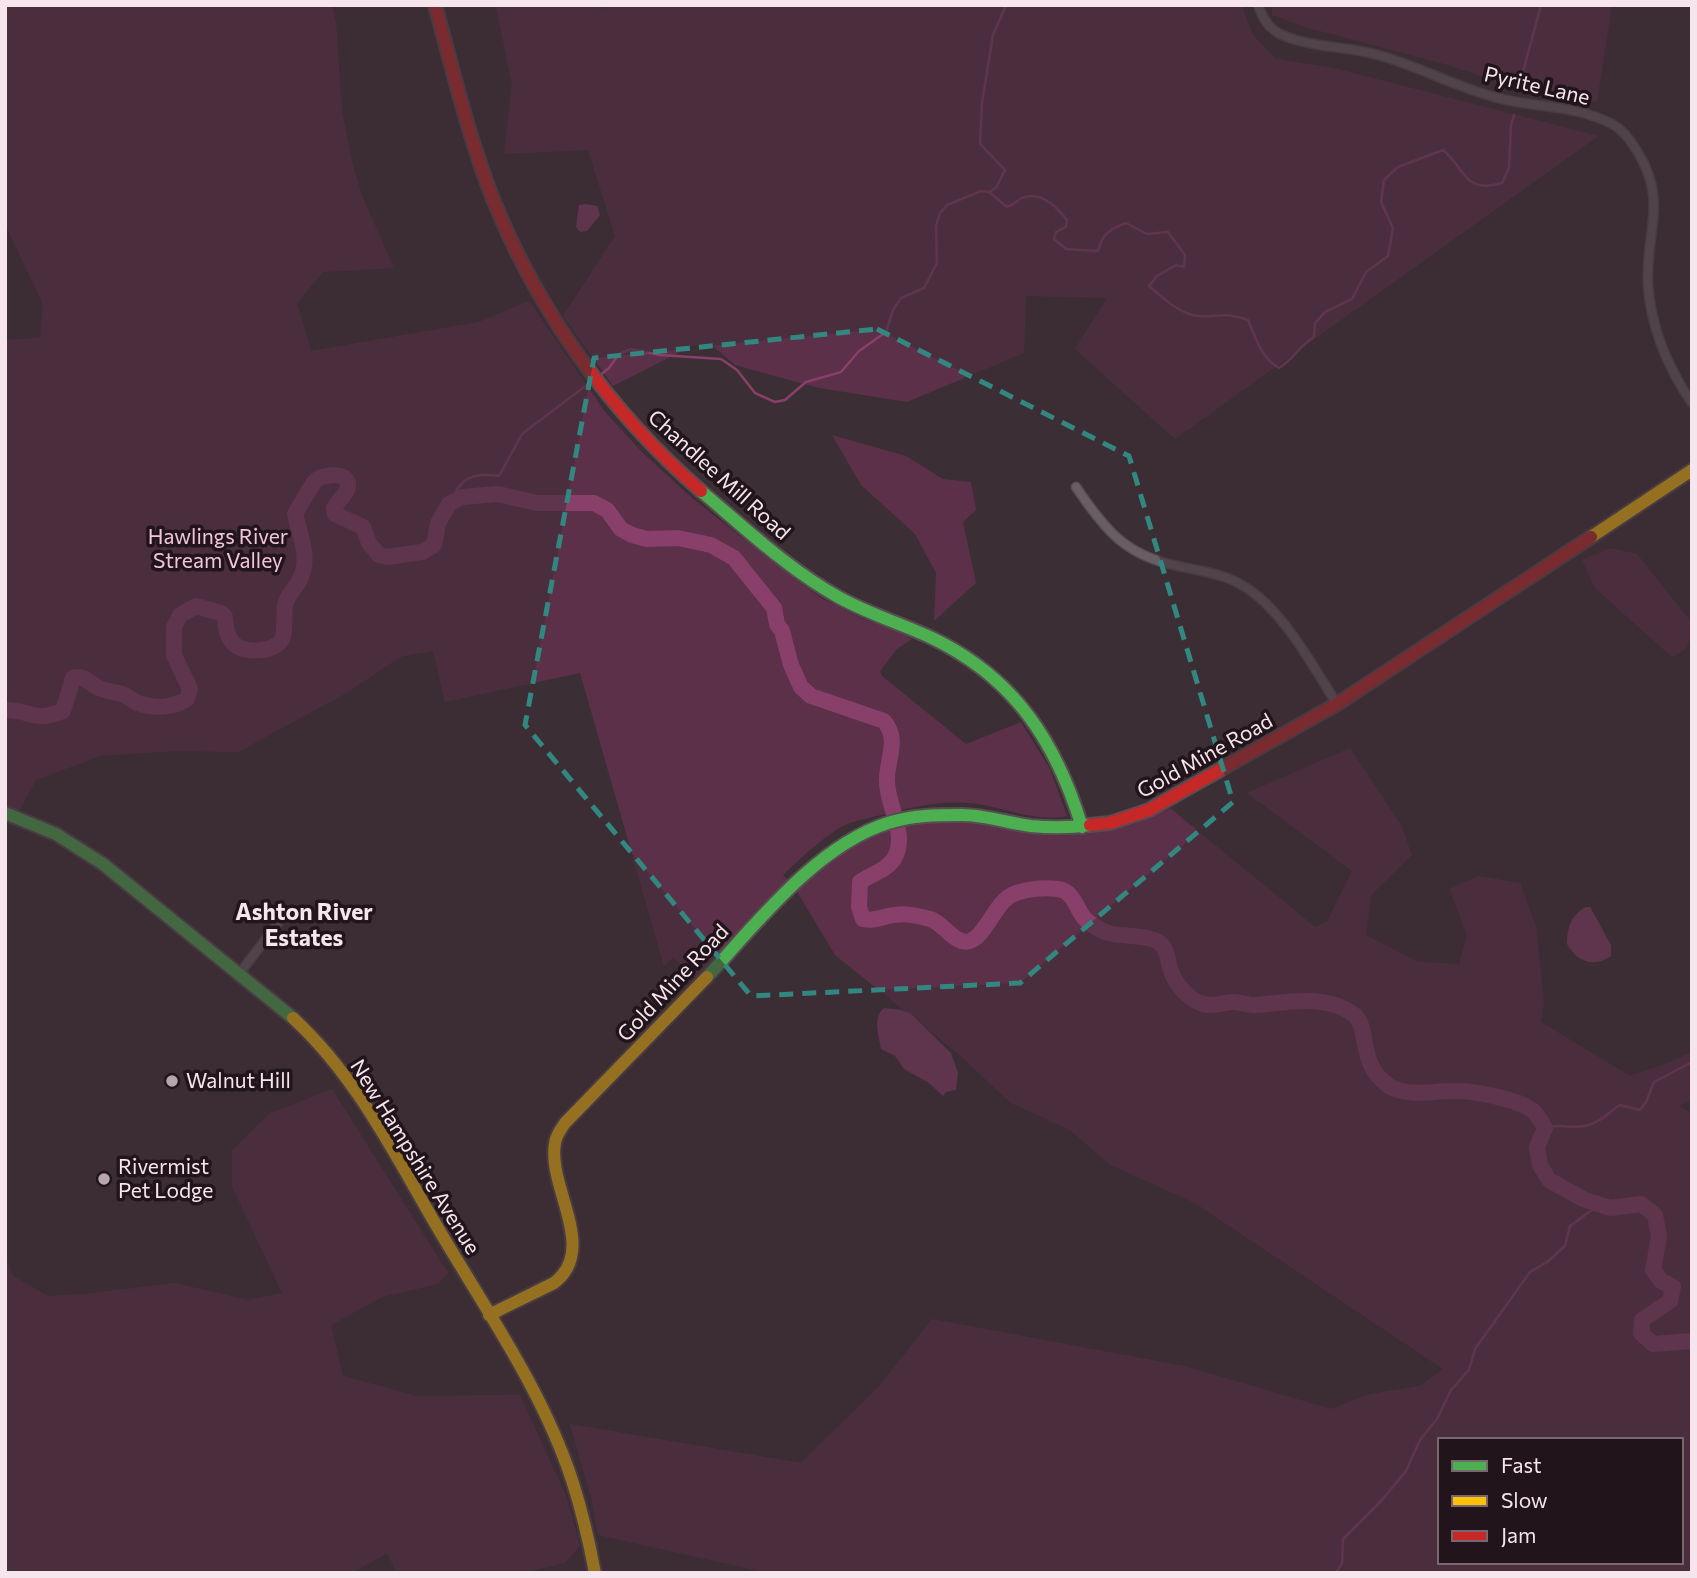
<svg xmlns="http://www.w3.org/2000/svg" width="1697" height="1578" font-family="Commissioner,sans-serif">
  <rect width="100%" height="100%" fill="#3c2e35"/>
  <!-- green -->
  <path fill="#5c3049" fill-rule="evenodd" d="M5 5H332L336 22 342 111 352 162 362 196 394 268 323 272 297 303 311 351 479 322 529 301 605 412 643 453 692 498 796 580 823 599 863 619 908 635 907 637 912 639 897 649 880 671 882 676 966 744 1021 722 1050 769 1067 816C1040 822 1010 810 983 805 945 798 913 807 877 816 865 819 852 821 841 827 820 840 801 858 783 875L790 882 697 980 673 957 664 966 580 673 445 702 433 651 403 656 394 661 348 692 238 752 174 751 100 756 36 780 19 811 5 807V340L40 338 43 304 5 224Z
    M498 5H598L603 9 623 5H1241L1253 35 1276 59 1334 68 1598 136 1175 439 1075 349 1107 298 1026 296 1024 353 907 402 819 388 735 365 709 343 694 345 613 386 563 316 615 236 588 150 504 154 512 84 496 7Z
    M1272 5H1612L1597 102 1527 91 1448 65 1309 28 1272 15Z
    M832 435 906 456 943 479 971 482 976 510 963 522 976 583 934 621 936 573 915 534 861 485Z
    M1610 548 1637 554 1692 623V633L1686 649 1672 657 1595 588 1582 560Z
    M1350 748 1401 825 1412 855 1371 895 1366 935 1418 962 1459 964 1467 936 1450 889 1478 876 1520 883 1536 926 1544 1002 1541 1022 1630 1076 1666 1064 1692 1052V1099L1679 1106 1692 1114V1573H769L598 1535 592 1501 570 1424 801 1463 881 1384 932 1319 1184 1366 1331 1409 1370 1394 1420 1386 1443 1369 1195 1203 1111 1165 1070 1130 1011 1103 956 1052 835 955 796 890C825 867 854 841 891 830 913 824 937 819 960 821 991 823 1020 833 1051 835 1093 837 1132 826 1170 808L1315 927 1327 922 1352 871 1247 793ZM1440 1440H1681V1562H1440Z
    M332 1089 448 1273 438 1284 382 1297 331 1325 343 1376 416 1396 520 1395 567 1498 580 1546 565 1563 522 1573H397L387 1553 352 1573H5V1257L13 1276 48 1296 86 1294 175 1283 248 1300 282 1293 232 1186V1151L269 1114Z"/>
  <!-- water -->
  <path fill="#883f69" d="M585 204 597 206 600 215 587 231 580 232 576 227 579 205Z
    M1586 907H1590L1611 945V956C1594 968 1577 962 1567 944 1567 928 1571 915 1586 907Z
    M884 1008 902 1010 911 1014 951 1053 958 1073 956 1090 946 1092 943 1096 929 1083 904 1069 895 1056 881 1049C879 1035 872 1018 884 1008Z"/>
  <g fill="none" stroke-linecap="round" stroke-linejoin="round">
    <!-- stream -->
    <path stroke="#883f69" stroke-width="2.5" d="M1519 87 1541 5
      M989 192 996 188 1005 170 980 144 982 103 993 35 1006 5
      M598 377 609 368 619 354 631 349 660 355 721 359 737 370 755 393 775 402 785 400 806 382 841 372 859 351 886 332 893 310 901 298 924 288 937 263 936 226 940 213 947 205 981 191 989 192 1007 207C1014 205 1016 201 1022 198 1041 190 1057 207 1067 220L1066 227 1056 232 1054 239 1066 249 1098 251C1102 234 1110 229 1126 223L1147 234 1168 232 1185 255 1184 267 1176 265 1157 276 1149 286C1162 297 1175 310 1192 315 1210 320 1224 310 1248 320 1256 338 1261 358 1279 368 1294 359 1300 345 1314 337L1315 323 1325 312 1352 299 1366 272 1388 256 1393 228 1381 202 1384 180 1398 167 1443 150C1466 169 1463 194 1502 183L1509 168 1511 125 1514 115
      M449 504C461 478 470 472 499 476L522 434 592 381
      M1545 1128C1557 1123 1571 1129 1585 1126 1600 1123 1607 1113 1620 1105L1640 1110 1646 1102 1654 1082 1692 1062
      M1336 1573 1342 1563 1343 1539 1381 1501 1406 1471 1420 1440 1437 1419 1451 1390 1469 1370 1475 1349 1530 1272 1547 1262 1565 1246 1570 1226 1599 1205"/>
    <!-- river -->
    <path stroke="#883f69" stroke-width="16" d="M5 710C33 710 31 723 63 711L73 678C84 675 88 682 97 687 106 692 115 691 124 695 129 697 133 701 138 703 154 709 173 708 187 699L190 689 174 655V627L180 615 196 606 221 613 225 617C226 627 226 635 233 643 242 654 275 653 282 639 286 630 283 616 285 606 287 595 292 592 298 583 312 560 300 537 295 514 296 512 313 483 315 481 324 473 354 471 347 490 344 497 337 502 334 508L335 514 363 527 369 543 379 555 387 557 422 552 434 545 438 523 449 504 462 497 498 494 537 503H594L607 510 621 529 632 535 647 539 678 538 711 545 734 558 774 608 777 624 782 631 791 665 801 687 811 696 884 721C899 739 888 757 887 777 885 803 908 832 895 857 888 870 871 874 860 882L859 907 863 919C874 922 883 916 894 915 906 913 918 916 930 919 944 923 955 946 970 941 976 939 981 933 985 927 992 918 998 905 1007 898 1018 889 1045 887 1058 889 1074 891 1076 909 1085 919 1090 924 1097 928 1103 931 1118 939 1152 932 1163 946 1168 953 1168 963 1171 971 1175 983 1187 997 1198 1002 1211 1009 1221 1002 1234 1002 1241 1002 1248 1006 1255 1005 1286 1003 1325 993 1353 1014 1371 1026 1356 1064 1389 1086 1408 1098 1436 1090 1457 1091 1475 1091 1514 1099 1529 1108 1536 1112 1541 1121 1545 1128L1537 1147 1540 1165 1549 1180 1583 1199 1610 1208 1641 1204 1655 1215 1659 1236 1653 1270 1661 1281 1673 1287 1670 1301 1642 1320 1641 1333 1653 1344 1692 1341"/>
    <!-- street casing -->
    <g stroke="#594c53" stroke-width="11">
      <path id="street" d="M1258 5C1262 17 1268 28 1280 34 1310 48 1346 46 1378 55 1419 66 1457 88 1498 98 1536 108 1576 105 1612 124 1622 129 1631 141 1637 151 1669 202 1645 232 1648 285 1651 328 1668 368 1692 403
        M1076 487C1105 530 1126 556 1178 566 1199 571 1221 573 1240 584 1281 606 1312 665 1337 704
        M239 974 285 914"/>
    </g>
    <!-- fast casing -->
    <g stroke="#594c53" stroke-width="16">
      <path id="fast" d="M701 491C745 528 789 570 840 598 869 614 902 624 932 638 1015 678 1056 742 1082 827
        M5 813 56 834 103 864 293 1018
        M707 977C757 923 816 846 888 823 913 815 937 815 962 815 985 815 1008 823 1031 826 1051 828 1070 828 1090 825"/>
    </g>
    <!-- slow casing -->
    <g stroke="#594c53" stroke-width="16">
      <path id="slow" d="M1591 537 1692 470
        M293 1018C354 1074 391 1147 432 1218 481 1303 541 1386 572 1480 582 1511 589 1541 595 1573
        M489 1315 554 1283C599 1249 547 1187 555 1143 556 1135 561 1129 565 1123L707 977"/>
    </g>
    <!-- jam casing -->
    <g stroke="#594c53" stroke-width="16">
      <path id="jam" d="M435 5C453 70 468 136 493 199 538 311 610 412 701 491
        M1090 825 1110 823 1149 810 1337 704 1591 537"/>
    </g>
    <!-- street -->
    <use href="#street" stroke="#695e64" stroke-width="8"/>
    <!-- fast -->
    <use href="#fast" stroke="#4caf50" stroke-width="12"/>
    <!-- slow -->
    <use href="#slow" stroke="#ffc107" stroke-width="12"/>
    <!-- jam -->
    <use href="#jam" stroke="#c62828" stroke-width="12"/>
  </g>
  <!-- marked area -->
  <path d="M0 0H1697V1578H0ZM877 329 1129 456 1233 802 1020 983 751 996 525 725 594 358Z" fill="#3c2e35" fill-opacity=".55" fill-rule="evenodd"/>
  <path fill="none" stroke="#328781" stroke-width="5" stroke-dasharray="14 9" stroke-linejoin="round" d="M877 329 1129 456 1233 802 1020 983 751 996 525 725 594 358Z"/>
  <!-- markers -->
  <g fill="#b6a5ad" stroke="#21151b" stroke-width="2.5">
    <circle cx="172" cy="1081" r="7"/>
    <circle cx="104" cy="1179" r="7"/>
  </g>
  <g text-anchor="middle" stroke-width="7" stroke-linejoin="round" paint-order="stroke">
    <!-- street labels -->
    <g font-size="21" fill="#f7e5ee" stroke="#21151b">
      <text transform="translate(1537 86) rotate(13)" y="7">Pyrite Lane</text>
      <text transform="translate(719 475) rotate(42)" y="7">Chandlee Mill Road</text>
      <text transform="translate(1205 756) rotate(-29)" y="7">Gold Mine Road</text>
      <text transform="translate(673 983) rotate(-47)" y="7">Gold Mine Road</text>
      <text transform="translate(415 1157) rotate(58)" y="7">New Hampshire Avenue</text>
    </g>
    <!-- park labels -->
    <g font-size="21" fill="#f2c5dc" stroke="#21151b">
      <text x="218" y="544">Hawlings River<tspan x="218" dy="24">Stream Valley</tspan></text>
    </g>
    <!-- poi labels -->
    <g font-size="21" fill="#f7e5ee" stroke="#21151b" text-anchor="start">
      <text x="186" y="1088">Walnut Hill</text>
      <text x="118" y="1174">Rivermist<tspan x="118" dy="24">Pet Lodge</tspan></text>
    </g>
    <!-- neighbourhood labels -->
    <g font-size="23" font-weight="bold" fill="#f7e5ee" stroke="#21151b">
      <text x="304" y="920">Ashton River<tspan x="304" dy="26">Estates</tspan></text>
    </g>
  </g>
  <!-- border -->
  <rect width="1697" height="1578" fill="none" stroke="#f7e5ee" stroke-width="14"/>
  <!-- legend -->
  <rect x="1438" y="1438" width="245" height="126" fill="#21151b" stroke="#77686f" stroke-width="2"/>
  <rect x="1452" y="1461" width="35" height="10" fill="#4caf50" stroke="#77686f" stroke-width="2"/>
  <text x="1501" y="1473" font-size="21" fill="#f7e5ee">Fast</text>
  <rect x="1452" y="1496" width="35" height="10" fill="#ffc107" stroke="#77686f" stroke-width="2"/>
  <text x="1501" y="1508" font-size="21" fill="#f7e5ee">Slow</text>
  <rect x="1452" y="1531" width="35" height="10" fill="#c62828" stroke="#77686f" stroke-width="2"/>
  <text x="1501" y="1543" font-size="21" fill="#f7e5ee">Jam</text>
</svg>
